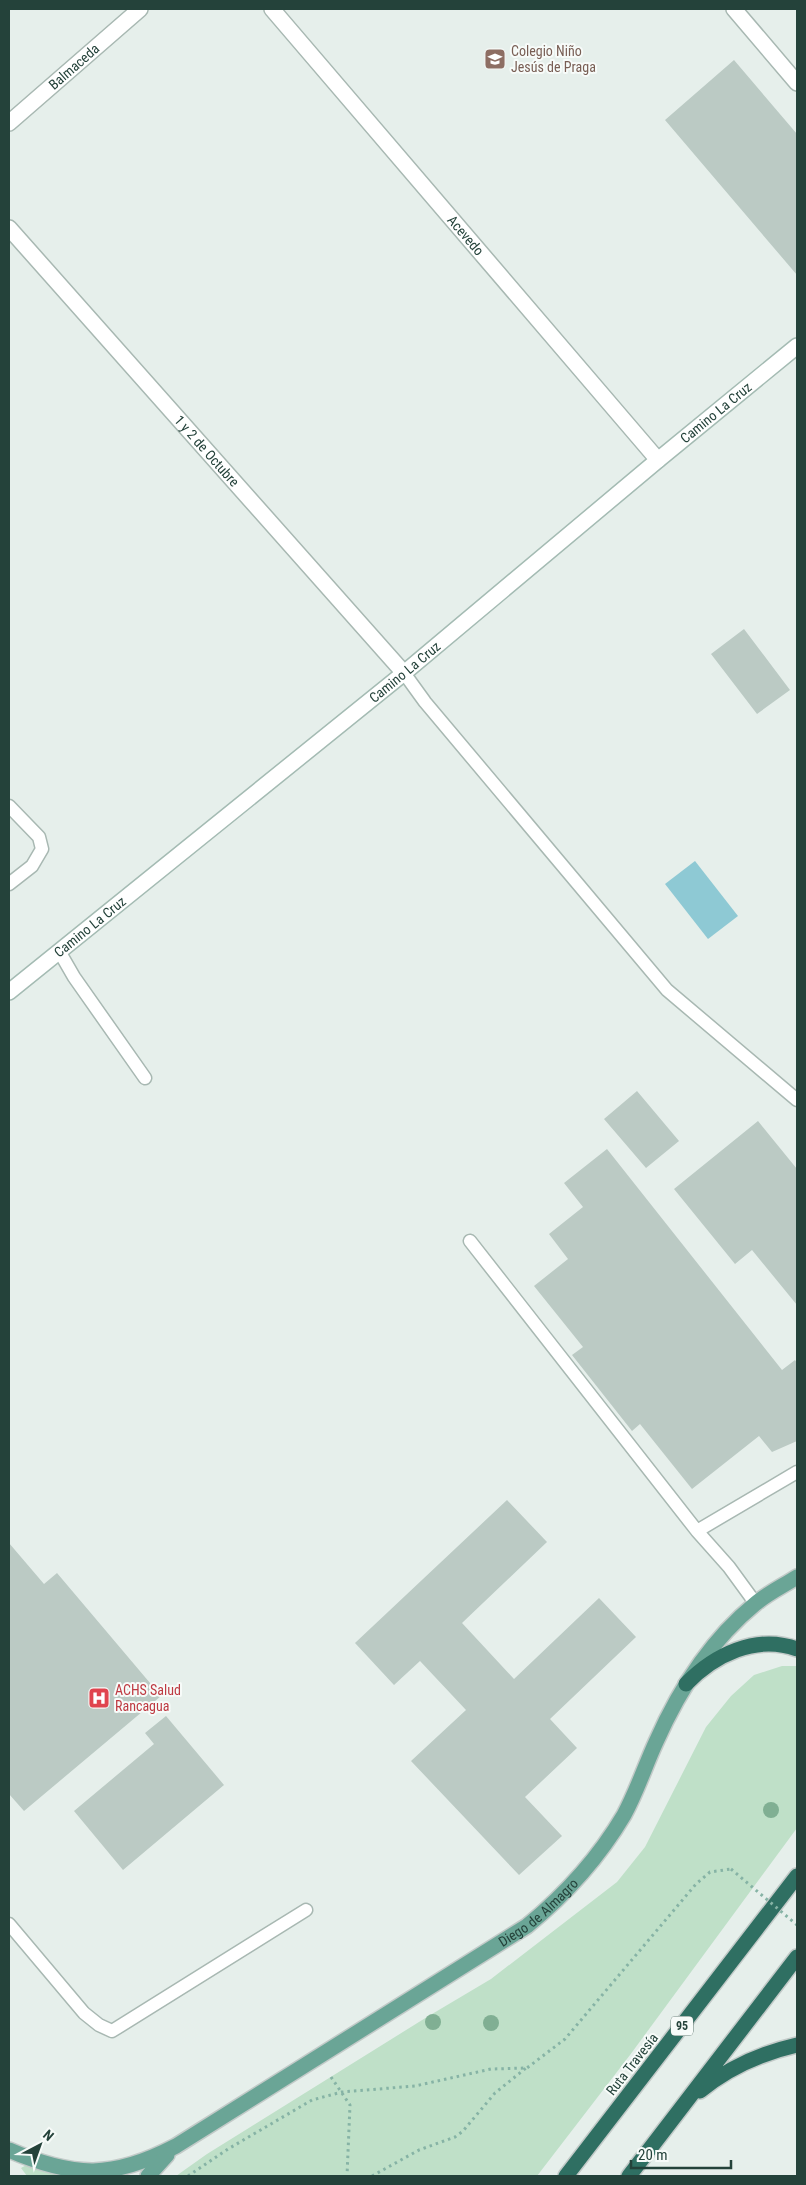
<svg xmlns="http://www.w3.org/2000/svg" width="806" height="2185" font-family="'Roboto Condensed',sans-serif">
  <rect width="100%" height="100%" fill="#e6efeb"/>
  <!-- green -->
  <path fill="#bfe0c8" d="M782 1666H797V1828L630 2055 537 2176H176L207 2154 427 2017 491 1979 617 1882 645 1847 706 1727 731 1696 754 1675Z
    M30 2163 62 2176H27L21 2168Z"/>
  <!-- water -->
  <path fill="#8ec9d4" d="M695 861 738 916 708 939 665 884Z"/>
  <!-- building -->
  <path fill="#bbcac4" d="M734 60 797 134V275L665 120Z
    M744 629 790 690 757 714 711 654Z
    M637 1091 679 1141 646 1168 604 1119Z
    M758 1121 797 1169V1305L752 1250 735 1264 674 1189Z
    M607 1149 782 1370 795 1360 797 1363V1441L772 1452 759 1436 692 1489 640 1424 632 1431 572 1355 583 1347 534 1286 568 1259 549 1234 583 1207 564 1183Z
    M507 1500 547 1542 462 1623 514 1679 599 1598 636 1637 550 1719 577 1748 525 1797 562 1836 519 1875 411 1761 466 1710 420 1661 394 1685 355 1643Z
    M9 1543 44 1584 57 1573 161 1696 24 1811 9 1794Z
    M166 1716 224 1785 123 1870 74 1811 154 1744 145 1733Z"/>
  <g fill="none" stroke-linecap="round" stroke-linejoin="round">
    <!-- lane casing -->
    <g stroke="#a8b8b2" stroke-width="15">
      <path id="lane" d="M404 673 425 702 667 990 797 1100
        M9 806 39 837 42 849 32 866 9 884
        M59 951 74 977 145 1078
        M470 1241 697 1531 729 1567 756 1604
        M697 1531 797 1472
        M9 1924 84 2013 99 2025 112 2031 306 1910"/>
    </g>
    <!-- street casing -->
    <g stroke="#a8b8b2" stroke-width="18">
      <g id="street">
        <path id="s1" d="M272 9 658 460"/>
        <path d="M734 9 797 83"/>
        <path id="s2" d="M9 123 140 9"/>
        <path id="s3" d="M9 228 404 673"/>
      </g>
    </g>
    <!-- secondary casing -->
    <g stroke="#a4bbb3" stroke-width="18">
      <g id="secondary">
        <path id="s4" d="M9 992 404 673 658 460 797 346"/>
      </g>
    </g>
    <!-- primary casing -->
    <g stroke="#c2cac8" stroke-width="18">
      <g id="primary">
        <path id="s5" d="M9 2150C74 2178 113 2179 176 2146L527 1926C566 1894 598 1859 624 1815 637 1791 645 1766 656 1742 679 1690 711 1640 755 1604 768 1593 783 1586 797 1577"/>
        <path d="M148 2176 167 2155"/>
      </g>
    </g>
    <!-- highway casing -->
    <g stroke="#c2cac8" stroke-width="18">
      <path id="highway" d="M686 1684C714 1655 756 1634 797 1649
        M700 2091C728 2068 762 2053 797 2045
        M566 2176 797 1876
        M629 2176 797 1957"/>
    </g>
    <!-- path -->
    <path stroke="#86b3a5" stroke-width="3" stroke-dasharray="2.5 4" stroke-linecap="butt" d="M331 2077 350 2105 347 2176
      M188 2176 228 2149 312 2100 342 2092 415 2086 491 2069 527 2068 565 2039 696 1884 710 1872 731 1869
      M372 2176 419 2150 455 2137 463 2131 495 2093 526 2068"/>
    <!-- lane -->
    <use href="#lane" stroke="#fff" stroke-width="12"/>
    <!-- street -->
    <use href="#street" stroke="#fff" stroke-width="15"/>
    <!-- secondary -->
    <use href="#secondary" stroke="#fff" stroke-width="15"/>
    <!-- primary -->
    <use href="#primary" stroke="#6aa596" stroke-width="15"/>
    <!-- highway -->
    <use href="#highway" stroke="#2f6f62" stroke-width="15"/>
    <!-- path-bridge -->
    <path stroke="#86b3a5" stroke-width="3" stroke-dasharray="2.5 4" stroke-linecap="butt" d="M731 1869 797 1925"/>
  </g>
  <!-- trees -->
  <g fill="#80af93">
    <circle cx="771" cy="1810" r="8"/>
    <circle cx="433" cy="2022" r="8"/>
    <circle cx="491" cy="2023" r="8"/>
  </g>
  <!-- icons -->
  <defs>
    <g id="school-square" transform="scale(1.125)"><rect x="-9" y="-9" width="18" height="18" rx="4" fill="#8d6e63" stroke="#f7fbf9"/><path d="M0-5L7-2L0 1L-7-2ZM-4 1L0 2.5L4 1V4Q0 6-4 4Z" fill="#fff"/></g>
    <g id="hospital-square" transform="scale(1.125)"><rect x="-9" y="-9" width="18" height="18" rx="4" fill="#e0444e" stroke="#f7fbf9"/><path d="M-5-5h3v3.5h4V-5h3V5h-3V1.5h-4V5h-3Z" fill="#fff"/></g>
  </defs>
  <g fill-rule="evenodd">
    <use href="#school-square" x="495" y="59"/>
    <use href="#hospital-square" x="99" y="1698"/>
  </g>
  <g text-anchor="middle" stroke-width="4" stroke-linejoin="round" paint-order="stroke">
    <!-- shield labels -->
    <rect fill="#f7fbf9" stroke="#637a73" stroke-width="1" x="671" y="2016.5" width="22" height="19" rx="4"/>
    <g font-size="12" font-weight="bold" fill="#24423a">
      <text x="682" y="2030">95</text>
    </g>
    <!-- education labels -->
    <g font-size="14" fill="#785e54" stroke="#f7fbf9" text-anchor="start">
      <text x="511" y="56">Colegio Niño<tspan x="511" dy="16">Jesús de Praga</tspan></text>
    </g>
    <!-- street labels -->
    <g font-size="14" fill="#24423a" stroke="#f7fbf9">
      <text dy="5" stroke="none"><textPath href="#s2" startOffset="86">Balmaceda</textPath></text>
      <text dy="5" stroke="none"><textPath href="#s1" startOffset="298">Acevedo</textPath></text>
      <text dy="5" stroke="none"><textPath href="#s4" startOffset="914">Camino La Cruz</textPath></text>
      <text dy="5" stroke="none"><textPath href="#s3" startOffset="298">1 y 2 de Octubre</textPath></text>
      <text dy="5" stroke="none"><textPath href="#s4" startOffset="509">Camino La Cruz</textPath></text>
      <text dy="5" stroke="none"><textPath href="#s4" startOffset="104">Camino La Cruz</textPath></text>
      <text dy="5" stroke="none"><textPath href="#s5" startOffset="606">Diego de Almagro</textPath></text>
      <text transform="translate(632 2064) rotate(-52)" y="5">Ruta Travesía</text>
    </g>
    <!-- health labels -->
    <g font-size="14" fill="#be3a42" stroke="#f7fbf9" text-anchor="start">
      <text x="115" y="1695">ACHS Salud<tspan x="115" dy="16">Rancagua</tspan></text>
    </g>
  </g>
  <!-- border -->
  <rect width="806" height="2185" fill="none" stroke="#24423a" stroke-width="20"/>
  <!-- north arrow -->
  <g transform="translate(40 2145) rotate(41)" stroke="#f7fbf9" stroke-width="4" paint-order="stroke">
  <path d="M0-4L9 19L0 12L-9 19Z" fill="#24423a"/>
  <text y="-8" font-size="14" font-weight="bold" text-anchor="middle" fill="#24423a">N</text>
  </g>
  <!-- scale -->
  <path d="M631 2160v8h100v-8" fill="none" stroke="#24423a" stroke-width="2.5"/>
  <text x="638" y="2160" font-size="15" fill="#24423a" stroke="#f7fbf9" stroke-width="4" paint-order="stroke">20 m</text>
</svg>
